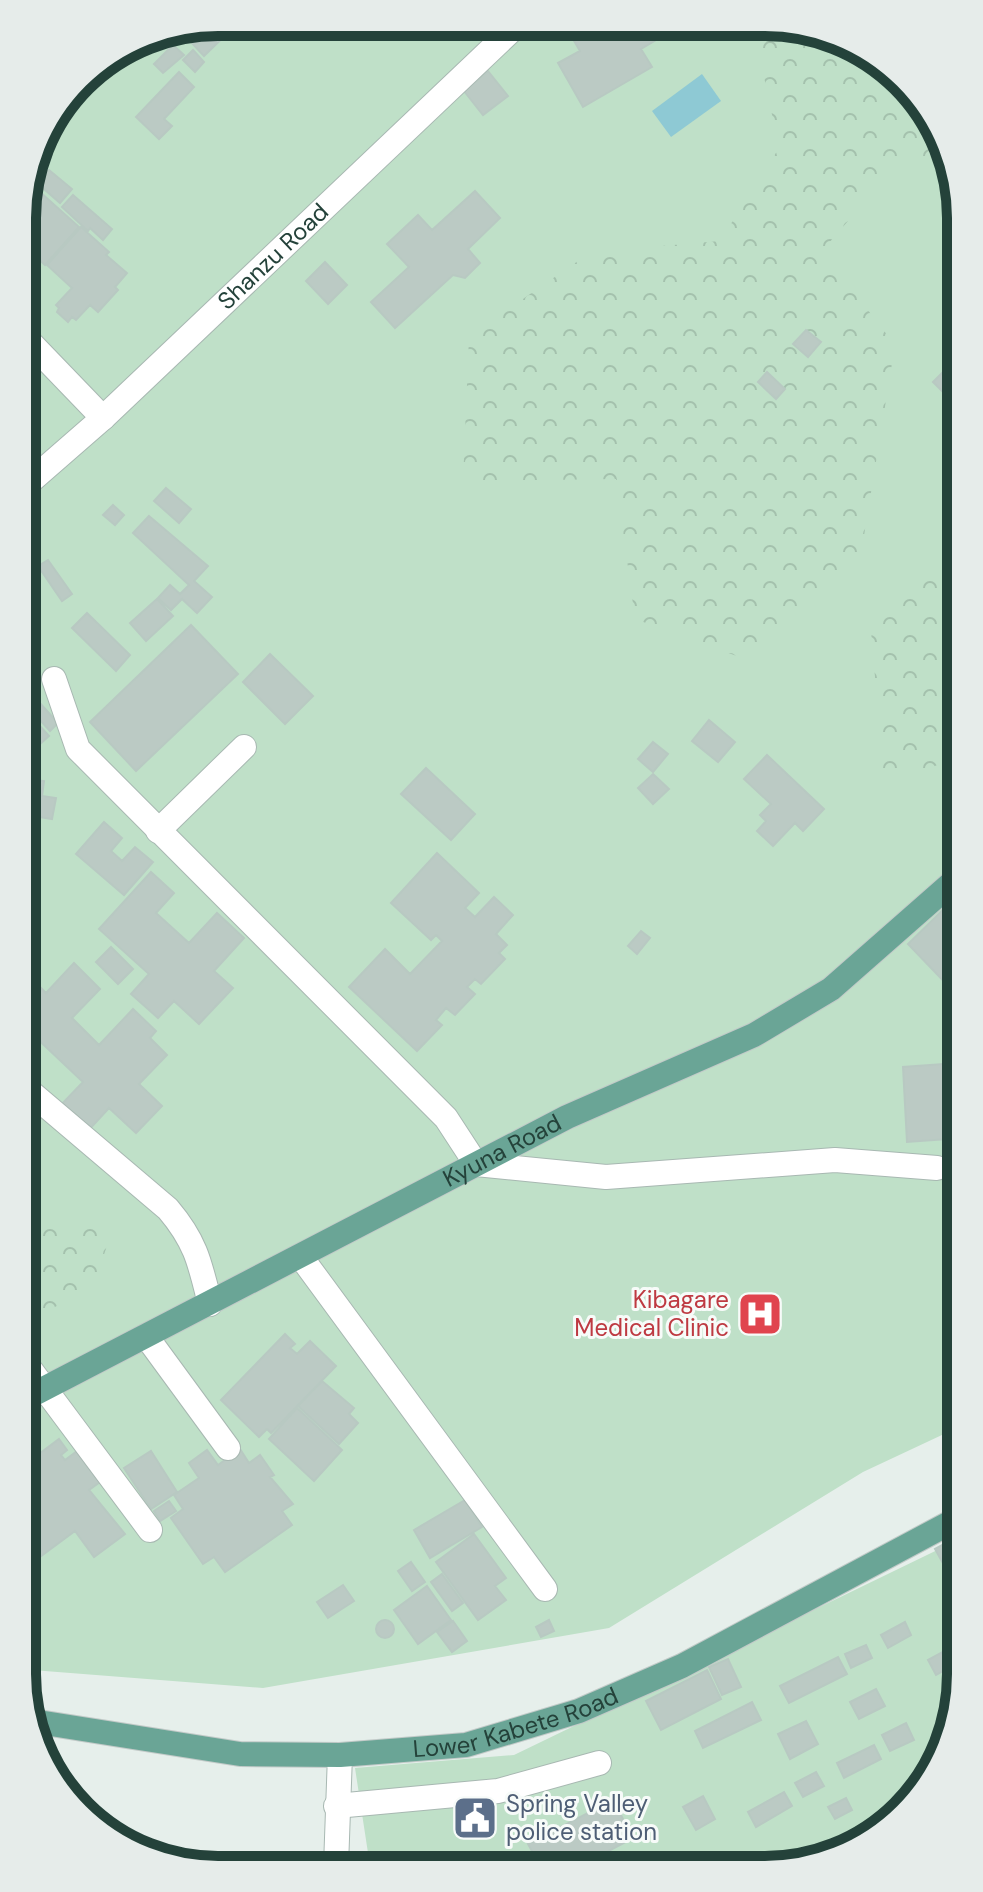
<svg xmlns="http://www.w3.org/2000/svg" width="983" height="1892" font-family="'DM Sans',sans-serif">
  <defs>
    <pattern id="forest-crowns" width="20" height="18" patternUnits="userSpaceOnUse" patternTransform="scale(2)"><rect width="20" height="18" fill="#bfe0c8"/><path d="M2 6a3 3 0 1 1 6 0M12 15a3 3 0 1 1 6 0" fill="none" stroke="#a4c1ad"/></pattern>
  </defs>
  <rect width="100%" height="100%" fill="#e6efeb"/>
  <!-- green -->
  <path fill="#bfe0c8" d="M218 22 803 26 895 71 951 156 959 1427 863 1472 609 1628 263 1688 32 1670 24 193 42 131 88 71 144 37Z
    M960 1539 961 1687 920 1794 827 1860 370 1866 355 1768 514 1755Z"/>
  <!-- forest -->
  <path fill="url(#forest-crowns)" d="M753 25 803 26 895 71 951 156V188L906 154 822 251 895 345 862 548 756 663 635 619 616 479 463 481 469 336 591 252 720 241 779 148Z
    M953 543 955 760 884 781 871 631Z
    M116 1220 92 1289 30 1319 29 1224Z"/>
  <!-- water -->
  <path fill="#8ec9d4" d="M702 74 721 101 671 137 652 111Z"/>
  <!-- building -->
  <path fill="#bbcac4" stroke="#b8c9c2" stroke-width="2" d="M218 22H239L204 56 190 41 207 24Z
    M624 25H657L663 36 641 49 652 67 583 107 558 63 580 51 573 39 591 28 598 40Z
    M174 31 156 48 145 36Z
    M173 45 184 55 163 73 154 64Z
    M193 50 204 62 195 72 183 60Z
    M488 71 508 96 483 115 464 91Z
    M179 72 194 87 164 119 172 126 159 139 136 117Z
    M49 170 72 189 60 203 37 183Z
    M30 183 79 227 45 265 24 246V193Z
    M475 191 500 218 468 249 480 263 465 278 453 275 395 328 371 302 409 267 387 244 418 215 432 230Z
    M73 195 112 229 103 240 90 228 88 231 62 207Z
    M81 227 109 252 106 255 127 273 115 287 118 290 98 312 90 305 76 320 72 317 68 322 57 312 59 308 56 305 72 288 47 265Z
    M325 262 347 285 328 304 306 281Z
    M806 330 821 342 808 357 793 344Z
    M952 348V401L933 382 952 363 944 356Z
    M767 372 785 389 776 399 758 382Z
    M166 488 191 509 179 523 154 501Z
    M113 505 124 515 115 525 103 515Z
    M149 516 208 566 194 581 212 597 197 613 182 599 171 610 158 598 170 585 180 594 189 585 133 533Z
    M48 560 72 594 62 601 38 566Z
    M157 599 173 616 146 641 130 623Z
    M87 613 130 655 116 671 72 628Z
    M191 625 238 674 136 771 90 722Z
    M270 654 313 696 285 724 243 682Z
    M38 701 58 723 50 731 30 709Z
    M27 712 49 736 40 744 27 730Z
    M709 720 735 742 718 762 692 741Z
    M653 742 668 754 653 772 638 759Z
    M767 755 824 809 803 831 795 823 773 846 757 831 766 821 760 815 771 804 744 779Z
    M426 768 475 814 451 840 401 794Z
    M653 774 669 789 653 804 638 788Z
    M27 779 44 781 42 796 56 798 52 819 27 815Z
    M104 822 122 838 111 851 122 861 135 847 153 862 124 895 76 854Z
    M437 853 479 893 465 908 475 917 494 897 513 915 496 934 507 945 499 953 505 959 481 984 475 979 467 987 475 994 455 1015 446 1008 436 1020 442 1025 417 1051 349 987 385 949 410 974 442 941 436 935 431 940 391 903Z
    M151 872 174 893 156 913 189 943 217 913 244 938 214 971 233 988 199 1024 174 1001 158 1018 131 994 149 974 99 929Z
    M955 898 956 994 908 944Z
    M641 931 650 938 637 954 628 946Z
    M111 947 133 969 118 984 96 962Z
    M74 963 100 989 72 1018 99 1045 133 1009 156 1031 150 1038 167 1055 139 1084 162 1106 136 1133 109 1108 86 1133 59 1107 83 1082 29 1031 32 1028 28 1024V998L39 986 46 993Z
    M957 1063V1162H950L948 1139 907 1142 903 1067Z
    M285 1334 295 1344 290 1348 297 1354 310 1341 336 1366 271 1433 267 1429 259 1437 221 1400Z
    M322 1381 354 1408 349 1414 358 1423 339 1444 298 1406Z
    M297 1408 342 1450 314 1481 269 1439Z
    M59 1439 67 1450 61 1455 65 1460 84 1446 107 1477 89 1490 125 1534 94 1557 75 1531 36 1560 31 1554V1460Z
    M240 1449 249 1463 260 1455 274 1475 270 1477 293 1504 282 1511 292 1525 225 1572 214 1557 203 1564 171 1518 183 1509 174 1495 199 1478 189 1463 207 1450 218 1465Z
    M151 1451 177 1492 151 1509 124 1468Z
    M465 1500 482 1527 430 1558 414 1530Z
    M169 1501 176 1511 160 1521 154 1511Z
    M474 1534 506 1578 495 1586 506 1600 478 1620 436 1562Z
    M957 1537 960 1559 945 1567 935 1549Z
    M411 1562 425 1582 412 1591 398 1571Z
    M442 1574 463 1603 452 1611 431 1582Z
    M343 1585 354 1601 328 1618 317 1602Z
    M427 1586 451 1620 418 1644 394 1610Z
    M549 1620 554 1631 541 1637 536 1627Z
    M376 1629a9 9 0 1 1 18 0a9 9 0 1 1-18 0Z
    M453 1621 467 1641 452 1652 437 1632Z
    M905 1622 911 1635 888 1648 881 1635Z
    M866 1645 872 1658 851 1668 845 1654Z
    M954 1646 960 1662 936 1675 928 1660Z
    M838 1657 847 1674 789 1703 780 1686Z
    M728 1659 741 1687 722 1695 709 1667Z
    M707 1670 721 1699 661 1730 646 1701Z
    M876 1689 885 1706 859 1719 850 1702Z
    M752 1702 761 1720 703 1748 695 1731Z
    M806 1721 818 1744 790 1759 778 1734Z
    M906 1723 914 1740 890 1751 882 1735Z
    M874 1745 881 1759 844 1778 837 1763Z
    M816 1772 824 1786 803 1797 795 1783Z
    M784 1792 792 1806 756 1827 748 1812Z
    M703 1796 715 1819 696 1830 683 1807Z
    M846 1798 852 1810 835 1819 828 1807Z
    M613 1800 633 1838 586 1863 539 1864 528 1844Z"/>
  <g fill="none" stroke-linecap="round" stroke-linejoin="round">
    <!-- minor casing -->
    <g stroke="#a8b8b2" stroke-width="26">
      <g id="minor">
        <path d="M24 336 103 418"/>
        <path id="s1" d="M25 486 103 418 518 24"/>
        <path d="M54 679 78 749 446 1118 476 1164 606 1177 835 1160 937 1168"/>
        <path d="M158 831 244 747"/>
        <path d="M29 1091 168 1209C196 1242 200 1263 210 1304"/>
        <path d="M301 1257 545 1589"/>
        <path d="M146 1336 228 1448"/>
        <path d="M30 1369 150 1530"/>
        <path d="M336 1806 498 1791 599 1763"/>
        <path d="M336 1866 340 1755"/>
      </g>
    </g>
    <!-- major casing -->
    <g stroke="#c2cac8" stroke-width="26">
      <g id="major">
        <path id="s2" d="M30 1396 567 1117 754 1035 831 989 955 880"/>
        <path id="s3" d="M32 1721 240 1754 340 1755 466 1745 579 1711 682 1666 959 1518"/>
      </g>
    </g>
    <!-- minor -->
    <use href="#minor" stroke="#fff" stroke-width="24"/>
    <!-- major -->
    <use href="#major" stroke="#6aa596" stroke-width="24"/>
  </g>
  <!-- icons -->
  <defs>
    <g id="hospital-square" transform="scale(2.3)"><rect x="-9" y="-9" width="18" height="18" rx="4" fill="#e0444e" stroke="#f7fbf9"/><path d="M-5-5h3v3.5h4V-5h3V5h-3V1.5h-4V5h-3Z" fill="#fff"/></g>
    <g id="civic-square" transform="scale(2.3)"><rect x="-9" y="-9" width="18" height="18" rx="4" fill="#5c6f8a" stroke="#f7fbf9"/><path d="M-.6-6.5H3V-4.5H.6V-3L4-1V1h2V6H-6V1h2V-1L-.6-3ZM-1.2 2.5V6h2.4V2.5Z" fill="#fff"/></g>
  </defs>
  <g fill-rule="evenodd">
    <use href="#hospital-square" x="760" y="1314"/>
    <use href="#civic-square" x="475" y="1818"/>
  </g>
  <g text-anchor="middle" stroke-width="6" stroke-linejoin="round" paint-order="stroke">
    <!-- street labels -->
    <g font-size="24" fill="#24423a" stroke="#f7fbf9">
      <text dy="8" stroke="none"><textPath href="#s1" startOffset="338">Shanzu Road</textPath></text>
      <text dy="8" stroke="none"><textPath href="#s2" startOffset="532">Kyuna Road</textPath></text>
      <text dy="8" stroke="none"><textPath href="#s3" startOffset="490">Lower Kabete Road</textPath></text>
    </g>
    <!-- health labels -->
    <g font-size="24" fill="#be3a42" stroke="#f7fbf9" text-anchor="end">
      <text x="729" y="1308">Kibagare<tspan x="729" dy="28">Medical Clinic</tspan></text>
    </g>
    <!-- service labels -->
    <g font-size="24" fill="#4e5e75" stroke="#f7fbf9" text-anchor="start">
      <text x="506" y="1812">Spring Valley<tspan x="506" dy="28">police station</tspan></text>
    </g>
  </g>
  <!-- crop -->
  <path d="M0 0H983V1892H0ZM218 36H765A182 182 0 0 1 947 218V1674A182 182 0 0 1 765 1856H218A182 182 0 0 1 36 1674V218A182 182 0 0 1 218 36Z" fill="#e6ecea" fill-rule="evenodd"/>
  <path fill="none" stroke="#24423a" stroke-width="10" d="M218 36H765A182 182 0 0 1 947 218V1674A182 182 0 0 1 765 1856H218A182 182 0 0 1 36 1674V218A182 182 0 0 1 218 36Z"/>
</svg>
